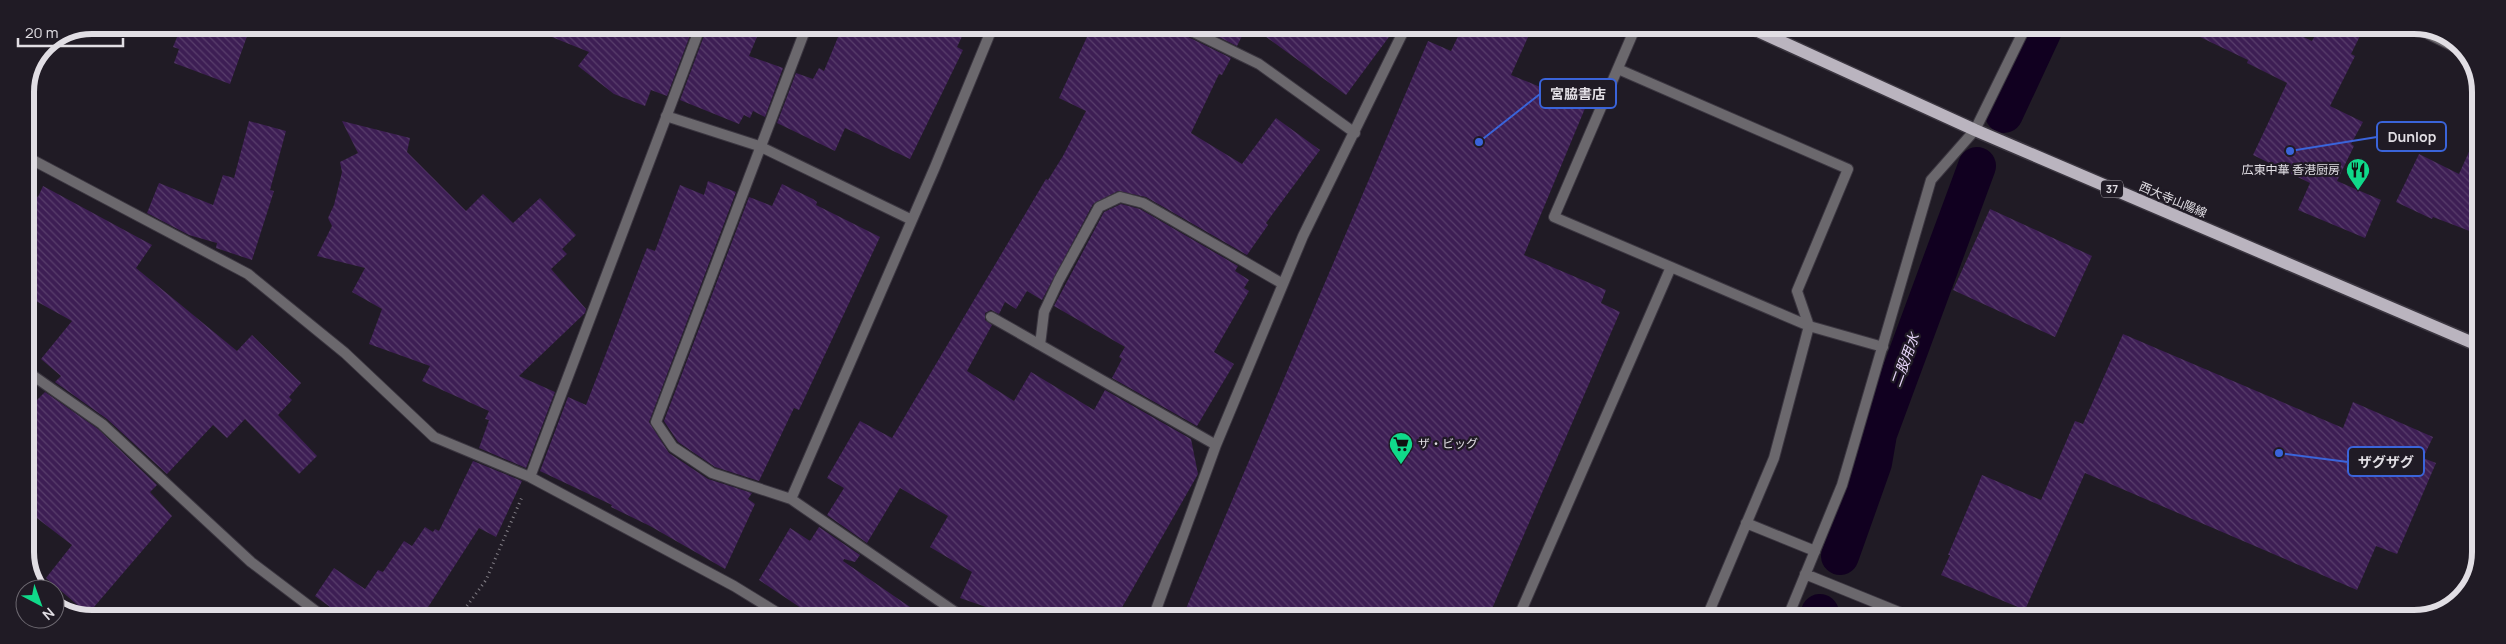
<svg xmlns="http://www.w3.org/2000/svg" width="2506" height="644" font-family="Manrope,'Noto Sans JP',sans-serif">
  <defs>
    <pattern id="building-back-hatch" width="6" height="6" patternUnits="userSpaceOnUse" patternTransform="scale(1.25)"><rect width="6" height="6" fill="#3d1e54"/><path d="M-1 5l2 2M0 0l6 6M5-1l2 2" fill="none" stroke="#593e6c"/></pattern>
  </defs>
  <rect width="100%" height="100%" fill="#201b25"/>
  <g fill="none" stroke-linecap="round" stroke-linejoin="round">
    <!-- canal -->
    <path stroke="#110020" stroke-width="38" d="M2004 114 2045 26
      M1840 556 1873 463 1878 434 1977 166
      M1818 619 1820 613"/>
  </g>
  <!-- building -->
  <path fill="url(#building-back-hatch)" d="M182 25H251L230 84 174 63 179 49 173 47Z
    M527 25H694L667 96 651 90 645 106 614 94 578 66 589 52 527 27Z
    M708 25H762L749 56 783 68 765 117 753 111 750 118 744 115 739 124 680 100Z
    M843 25 967 26 957 47 963 50 910 159 845 128 835 151 777 123 796 73 813 79 819 68 824 71Z
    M1092 26H1174L1178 32 1231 58 1222 75 1219 74 1191 133 1242 164 1276 118 1320 150 1266 223 1268 225 1247 255 1146 197 1118 191 1093 204 1042 300 1027 291 1016 309 1005 302 999 314 991 310 985 313V320L992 325 967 371 1014 401 1031 372 1094 410 1105 390 1191 439 1198 474 1116 618H1018L960 598 972 572 930 547 948 516 900 488 867 543 827 515 844 488 827 478 860 421 892 438 1046 179 1048 180 1063 156 1086 111 1059 98Z
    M1196 26H1247L1237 46Z
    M1251 26H1397L1346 95Z
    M1463 26H1533L1511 75 1586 106 1524 255 1606 290 1601 303 1620 312 1488 618H1182L1428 41 1451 51Z
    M2177 26H2281L2312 41 2320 26H2365L2351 54 2355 56 2330 106 2363 122 2351 144 2354 146 2337 181 2381 200 2365 238 2298 210 2310 183 2253 155 2287 83 2247 63 2248 60Z
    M249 121 286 131 270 190 274 191 252 260 216 248 217 243 189 235 147 213 159 183 213 205 223 175 234 178Z
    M342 121 410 138 407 152 466 211 483 194 513 223 540 198 576 235 562 249 567 254 551 269 586 309 585 313 519 376 555 392 526 468 479 448 489 420 485 419 489 411 422 381 430 366 369 344 382 309 352 292 365 268 317 256 332 226 328 218 334 205 342 172 340 162 358 153Z
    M2481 125 2480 235 2433 217 2432 219 2396 202 2419 154 2459 174Z
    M708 181 736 192 649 422 669 453 708 479 752 493 748 499 755 504 725 569 650 526 611 507 612 505 540 471 568 397 586 405 647 248 655 251 680 185 704 195Z
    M782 184 813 199 817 202 816 205 880 237 799 410 794 408 759 481 715 467 678 442 664 421 749 197 772 206Z
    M43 186 152 245 136 268 237 351 252 335 301 383 289 397 292 400 278 415 317 456 299 474 245 419 227 438 213 425 167 474 107 419 55 382 61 376 41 359 72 321 25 295V190L38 197Z
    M1121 204 1140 209 1238 266 1235 271 1249 280 1244 288 1249 291 1214 352 1234 364 1197 426 1112 378 1122 359 1119 357 1125 347 1054 306 1104 212Z
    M1990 209 2092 256 2055 337 1953 290Z
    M2123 334 2343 428 2353 402 2433 437 2423 458 2436 463 2397 554 2376 546 2357 590 2085 473 2025 610 1941 575 1950 555H1948L1982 475 2041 500 2075 421 2083 424Z
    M45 392 98 429 157 485 150 492 172 516 88 614 46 578 72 545 25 509V412Z
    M473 461 522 481 496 537 479 528 421 618H345L315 596 334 568 365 589 378 570 383 572 404 541 412 546 425 527 433 532 435 529 439 531Z
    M819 527 860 555 855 562 844 559 843 561 926 618H816L759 580 790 528 810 541Z"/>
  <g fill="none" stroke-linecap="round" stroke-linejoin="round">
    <!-- lane casing -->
    <g stroke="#3b3640" stroke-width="12">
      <path id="lane" d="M1636 26 1554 217 1809 326 1883 347
        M1618 69 1848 169 1797 291 1809 326 1774 458 1706 619
        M1746 523 1815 551
        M1518 618 1671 267"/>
    </g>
    <!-- street casing -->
    <g stroke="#3b3640" stroke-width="12">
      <path id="street" d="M807 25 656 422 673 447 712 473 791 499 964 618
        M1181 26 1259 64 1355 133
        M2412 26 2467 53
        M666 116 759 146 912 220
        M25 156 248 274 345 353 434 437 530 477 734 586 786 618
        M991 317 1216 445
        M1040 345 1044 312 1059 280 1099 207 1120 197 1143 203 1283 284
        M25 370 102 424 251 562 325 618
        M530 477 701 25
        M791 499 935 167 993 26
        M1805 574 1916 619
        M1153 618 1216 445 1303 236 1406 26
        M1787 619 1842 485 1931 180 1975 130 2026 26"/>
    </g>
    <!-- primary casing -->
    <g stroke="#3b3640" stroke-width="15">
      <path id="primary" d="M1747 26 1975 130 2480 346"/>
    </g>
    <!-- path -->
    <path stroke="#848088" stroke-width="3" stroke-dasharray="1 4" stroke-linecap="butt" d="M458 618 486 580 522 497"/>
    <!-- lane -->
    <use href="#lane" stroke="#6b686d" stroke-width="10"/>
    <!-- street -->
    <use href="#street" stroke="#6b686d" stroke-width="10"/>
    <!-- primary -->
    <use href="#primary" stroke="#bab4bf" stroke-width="12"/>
  </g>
  <!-- icons -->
  <defs>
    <g id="restaurant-pin" transform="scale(1.25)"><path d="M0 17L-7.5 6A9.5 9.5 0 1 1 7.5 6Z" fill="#10d98a" stroke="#201b25"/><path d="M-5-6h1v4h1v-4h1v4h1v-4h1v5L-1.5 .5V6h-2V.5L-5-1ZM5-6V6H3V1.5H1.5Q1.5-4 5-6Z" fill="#111"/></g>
    <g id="supermarket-pin" transform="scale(1.25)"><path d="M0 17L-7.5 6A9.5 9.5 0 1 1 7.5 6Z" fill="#10d98a" stroke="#201b25"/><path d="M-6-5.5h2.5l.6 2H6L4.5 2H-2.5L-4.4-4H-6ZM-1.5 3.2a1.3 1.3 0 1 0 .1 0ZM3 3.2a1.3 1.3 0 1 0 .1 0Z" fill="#111"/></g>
  </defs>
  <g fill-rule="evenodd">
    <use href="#restaurant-pin" x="2358" y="170"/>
    <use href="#supermarket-pin" x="1401" y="444"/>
  </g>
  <g text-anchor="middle" stroke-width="4.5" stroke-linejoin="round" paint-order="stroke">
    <!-- shield labels -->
    <rect fill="#201b25" stroke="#a7a4ab" stroke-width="1" x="2101" y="180.5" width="22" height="17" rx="4"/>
    <g font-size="11" font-weight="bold" fill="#e1dee4">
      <text x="2112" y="193">37</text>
    </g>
    <!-- poi labels -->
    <g font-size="12" fill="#e1dee4" stroke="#201b25" text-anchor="end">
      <text x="2340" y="174">広東中華 香港厨房</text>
      <text x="1418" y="448" text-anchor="start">ザ・ビッグ</text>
    </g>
    <!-- street labels -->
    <g font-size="12" fill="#e1dee4" stroke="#201b25">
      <text transform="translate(2173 200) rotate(23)" y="4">西大寺山陽線</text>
    </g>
    <!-- water labels -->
    <g font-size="14" font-style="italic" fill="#e6d5f8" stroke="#201b25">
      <text transform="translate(1905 360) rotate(-70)" y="5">二股用水</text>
    </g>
  </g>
  <!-- crop -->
  <path d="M0 0H2506V644H0ZM92 34H2414A58 58 0 0 1 2472 92V552A58 58 0 0 1 2414 610H92A58 58 0 0 1 34 552V92A58 58 0 0 1 92 34Z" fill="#201b25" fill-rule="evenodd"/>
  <path fill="none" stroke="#e1dee4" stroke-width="6" d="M92 34H2414A58 58 0 0 1 2472 92V552A58 58 0 0 1 2414 610H92A58 58 0 0 1 34 552V92A58 58 0 0 1 92 34Z"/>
  <!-- callouts -->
  <path fill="none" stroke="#3a64da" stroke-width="2" d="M1479 142L1540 94M2290 151L2377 137M2279 453L2348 462"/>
  <g fill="#3a64da" stroke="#201b25" stroke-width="2">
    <circle cx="1479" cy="142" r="5"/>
    <circle cx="2290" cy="151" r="5"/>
    <circle cx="2279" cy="453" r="5"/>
  </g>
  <g fill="#201b25" stroke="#3a64da" stroke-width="2">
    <rect x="1540" y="79" width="76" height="29" rx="5"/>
    <rect x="2377" y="122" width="69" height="29" rx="5"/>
    <rect x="2348" y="447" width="76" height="29" rx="5"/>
  </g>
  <g font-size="14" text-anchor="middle" font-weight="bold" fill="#e1dee4">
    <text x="1578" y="99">宮脇書店</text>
    <text x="2412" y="142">Dunlop</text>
    <text x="2386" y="467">ザグザグ</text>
  </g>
  <!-- north arrow -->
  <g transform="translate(40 604) rotate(139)"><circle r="24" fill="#201b25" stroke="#6d6971"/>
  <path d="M0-4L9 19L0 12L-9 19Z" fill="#10d98a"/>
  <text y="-8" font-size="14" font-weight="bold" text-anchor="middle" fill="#e1dee4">N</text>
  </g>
  <!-- scale -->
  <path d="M18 38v8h105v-8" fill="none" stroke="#e1dee4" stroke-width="2.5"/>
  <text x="25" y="38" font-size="15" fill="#e1dee4" stroke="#201b25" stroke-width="4" paint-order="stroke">20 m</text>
</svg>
